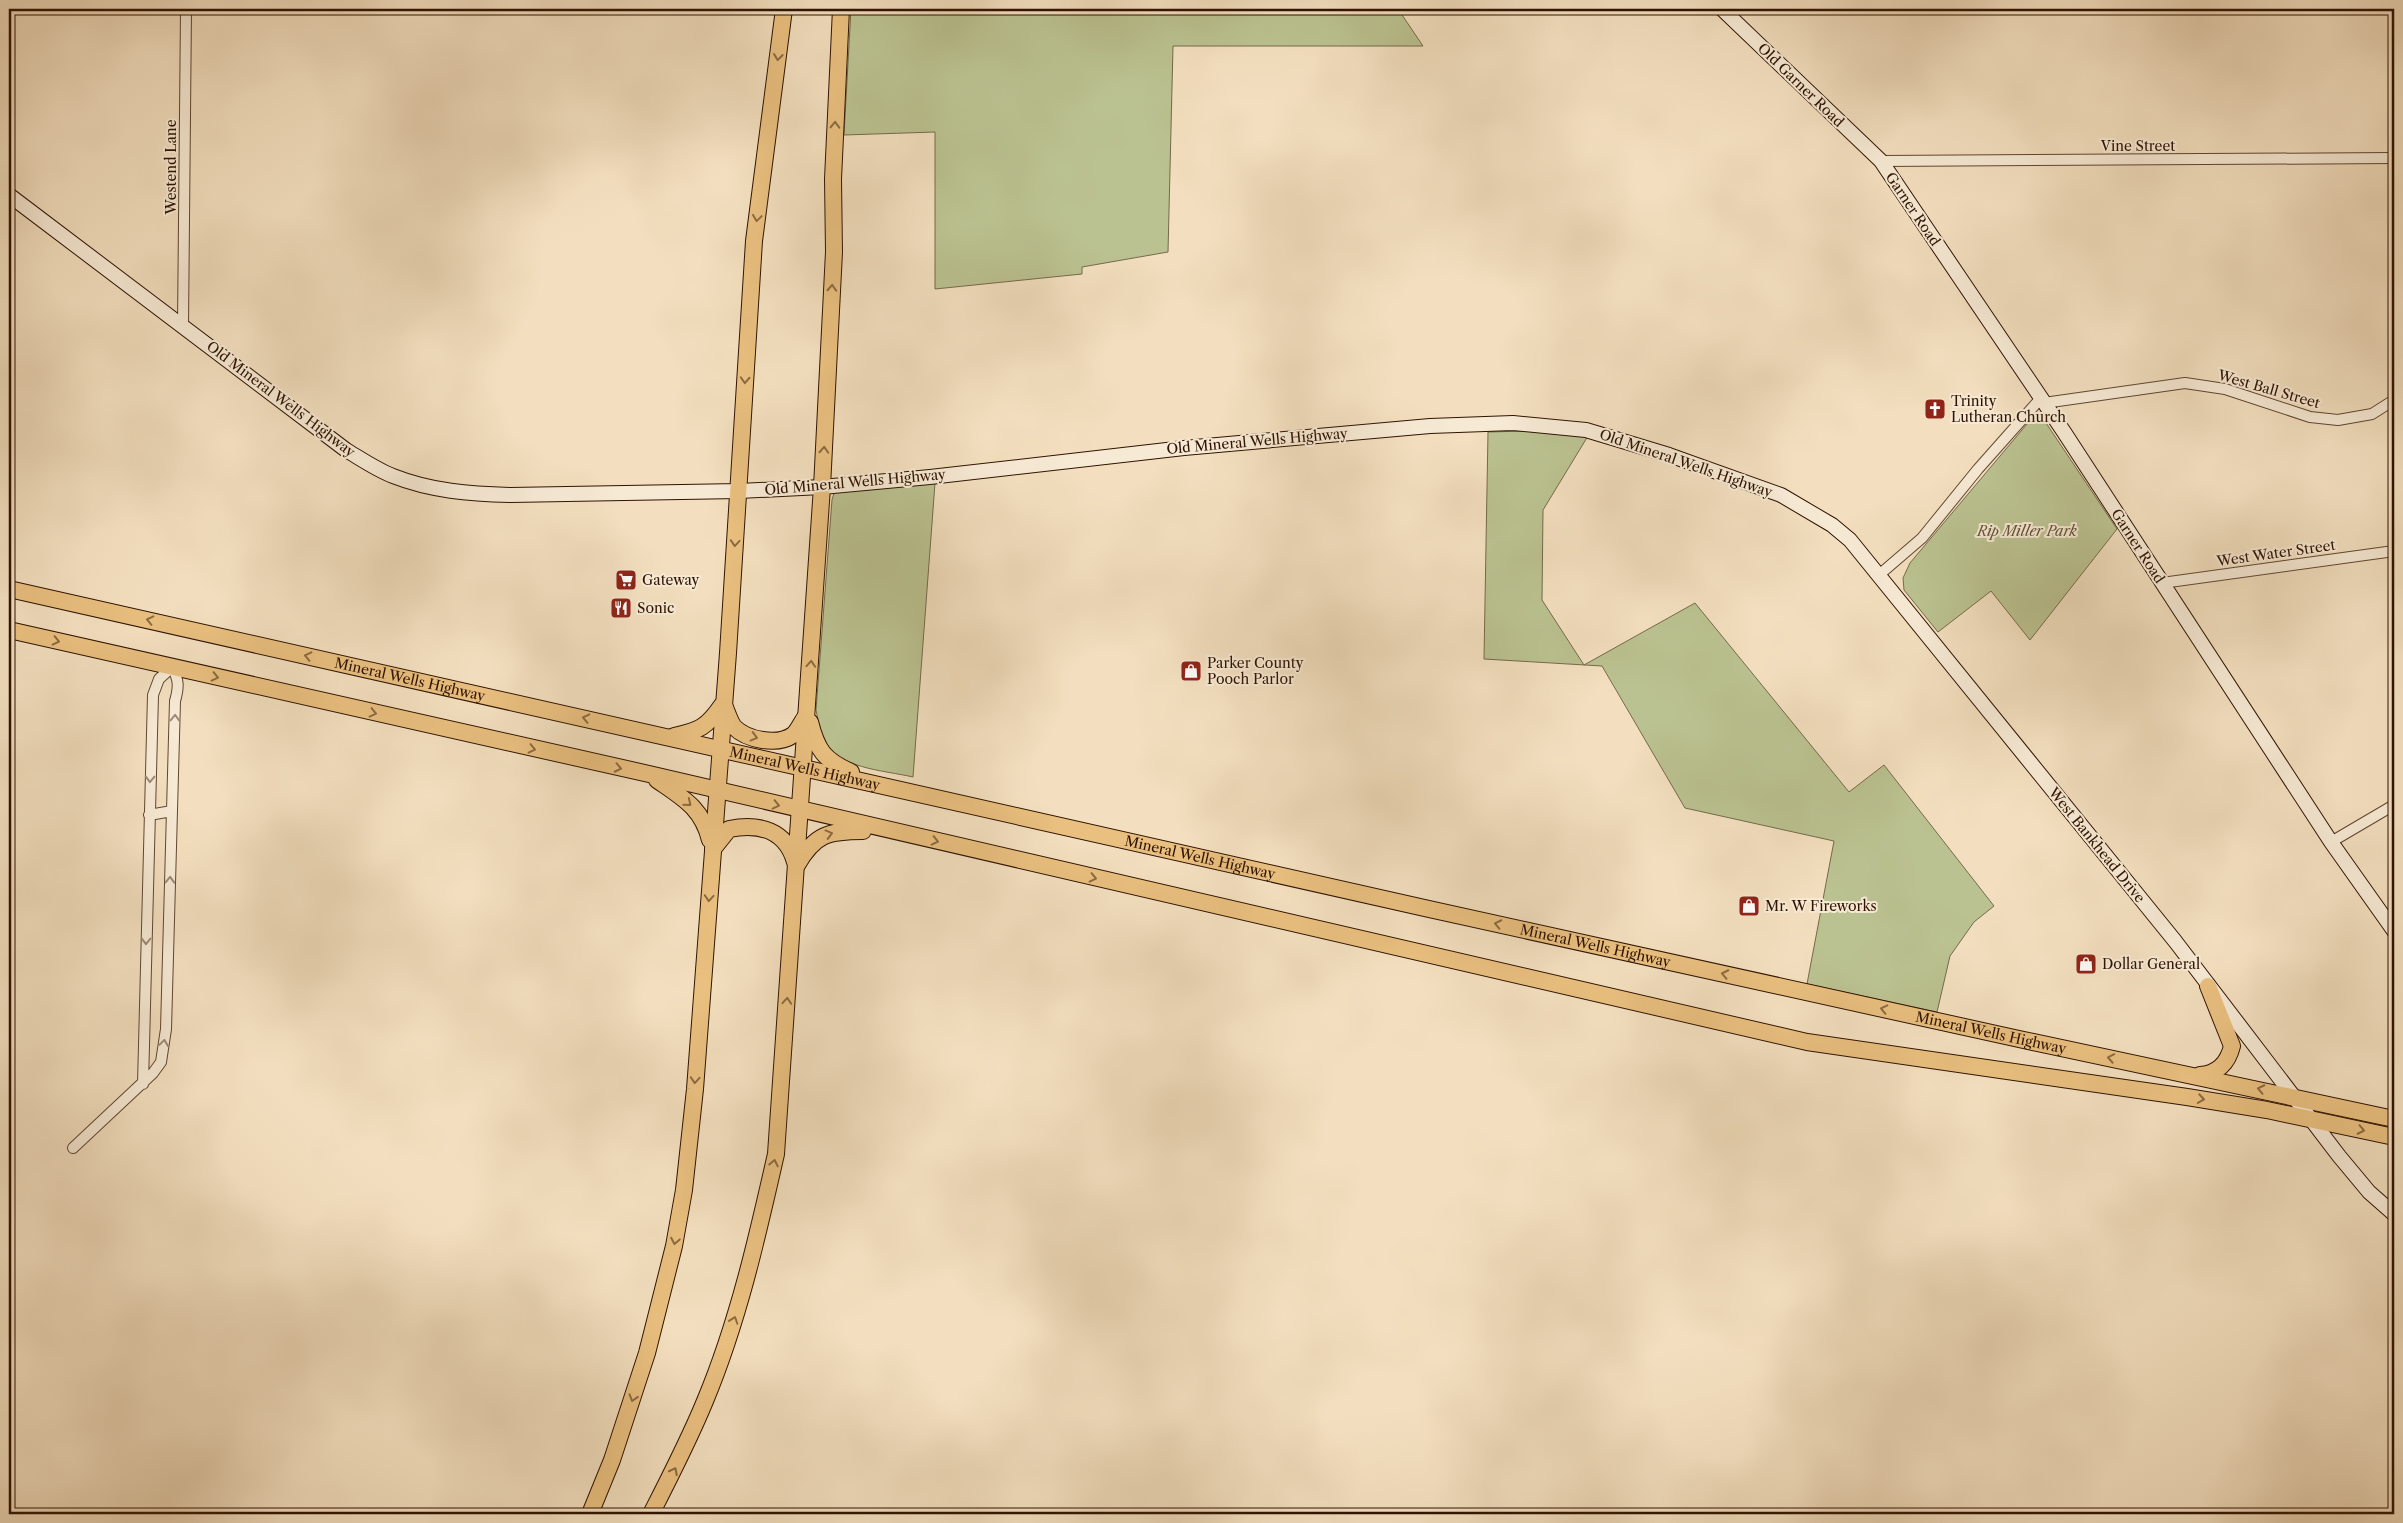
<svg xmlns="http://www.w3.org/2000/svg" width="2403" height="1523" font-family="'Libre Caslon Text',serif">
  <rect width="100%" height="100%" fill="#f3dfbf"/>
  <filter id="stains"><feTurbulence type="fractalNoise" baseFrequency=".004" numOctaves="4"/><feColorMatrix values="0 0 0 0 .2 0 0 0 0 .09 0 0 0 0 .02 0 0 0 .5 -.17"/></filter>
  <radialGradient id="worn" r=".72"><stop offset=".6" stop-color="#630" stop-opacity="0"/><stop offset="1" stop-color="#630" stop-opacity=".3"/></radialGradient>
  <!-- green -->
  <path fill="#bbc291" stroke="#756a48" d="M851 9H1398L1423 46H1173L1168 252 1082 267V274L935 289V132L844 135Z
    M2038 416 2044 420 2117 529 2030 640 1991 591 1938 632 1904 590 1903 578 1910 563 2027 424 2033 418Z
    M1526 431 1588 436 1543 510 1542 600 1584 665 1695 603 1849 792 1884 765 1994 906 1974 922 1950 956 1937 1012 1807 984 1834 841 1685 808 1602 666 1484 659 1488 432Z
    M935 483 913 777C883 770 836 769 821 737 818 730 818 718 816 710L832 500 834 493 841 489Z"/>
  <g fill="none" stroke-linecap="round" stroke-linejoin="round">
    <!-- street casing -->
    <g stroke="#604630" stroke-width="12">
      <path id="street" d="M1881 161 2394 158
        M183 326 186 9
        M2044 403 2185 383 2225 389 2310 417 2338 420 2372 414 2394 400
        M1879 575 1922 538 1978 469 2041 398
        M2162 583 2394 551
        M149 815 172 811
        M2331 842 2394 805
        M73 1148 153 1073 161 1062 166 1029 175 701C179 687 179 680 172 667L159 679 153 695 143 1084"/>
    </g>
    <!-- secondary casing -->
    <g stroke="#2f1300" stroke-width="16">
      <path id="secondary" d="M1722 9 1881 161 2064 432 2331 842 2394 931
        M9 195 346 450C361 459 377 470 393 476 431 491 470 494 510 495L739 491 822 487 930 477 1184 448 1430 426 1513 423 1586 430 1669 455 1781 495 1832 525 1850 540 2175 941 2339 1156 2369 1192 2394 1214"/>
    </g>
    <!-- primary casing -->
    <g stroke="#2f1300" stroke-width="18">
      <g id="primary">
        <path id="s1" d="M9 589 1429 909 2019 1039 2394 1119"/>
        <path d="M9 630 649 774 1807 1042 2187 1097 2267 1110 2394 1137"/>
        <path d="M724 705C727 712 730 722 734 727 747 740 777 746 793 735 798 731 802 721 806 716"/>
        <path d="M810 722C817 750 824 760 851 772"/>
        <path d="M674 736C699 731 707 727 722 705"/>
        <path d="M657 780C683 798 702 808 710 840"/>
        <path d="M713 849 729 829C759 823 786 830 795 862"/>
        <path d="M797 865C815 834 828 831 863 831"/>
        <path d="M2200 1075C2217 1074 2228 1063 2232 1046L2208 986"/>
        <path d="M590 1514 612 1460 647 1353 674 1246 684 1190 695 1089 728 653 754 241 784 9"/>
        <path d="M651 1514C670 1477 689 1440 705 1401 738 1322 757 1238 776 1154L822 487 834 252 833 179 841 9"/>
      </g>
    </g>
    <!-- street -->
    <use href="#street" stroke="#f7ead5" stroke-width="10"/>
    <!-- secondary -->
    <use href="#secondary" stroke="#f7ead5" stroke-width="14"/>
    <!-- primary -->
    <use href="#primary" stroke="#eac080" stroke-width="16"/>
  </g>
  <!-- one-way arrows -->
  <defs><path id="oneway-chevron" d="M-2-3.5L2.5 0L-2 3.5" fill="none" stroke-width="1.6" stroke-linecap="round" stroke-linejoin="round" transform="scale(1.25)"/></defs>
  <g stroke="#8c6a40">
    <use href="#oneway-chevron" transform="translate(778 57) rotate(97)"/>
    <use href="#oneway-chevron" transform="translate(835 125) rotate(-88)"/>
    <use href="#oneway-chevron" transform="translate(757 218) rotate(98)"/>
    <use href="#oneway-chevron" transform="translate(832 288) rotate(-87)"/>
    <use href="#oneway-chevron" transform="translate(745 380) rotate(93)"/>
    <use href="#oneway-chevron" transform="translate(824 450) rotate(-87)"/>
    <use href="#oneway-chevron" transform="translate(735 543) rotate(94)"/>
    <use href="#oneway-chevron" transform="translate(150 620) rotate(-167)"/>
    <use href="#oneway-chevron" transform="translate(56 641) rotate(13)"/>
    <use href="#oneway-chevron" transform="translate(308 656) rotate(-167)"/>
    <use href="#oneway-chevron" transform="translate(811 664) rotate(-86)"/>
    <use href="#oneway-chevron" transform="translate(215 677) rotate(13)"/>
    <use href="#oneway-chevron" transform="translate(373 713) rotate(13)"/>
    <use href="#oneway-chevron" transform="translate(586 718) rotate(-167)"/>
    <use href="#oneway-chevron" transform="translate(754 737) rotate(15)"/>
    <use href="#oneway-chevron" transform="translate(532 749) rotate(13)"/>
    <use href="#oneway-chevron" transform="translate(618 768) rotate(12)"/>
    <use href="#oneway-chevron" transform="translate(688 803) rotate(39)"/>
    <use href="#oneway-chevron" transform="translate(776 805) rotate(13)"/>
    <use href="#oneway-chevron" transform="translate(829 834) rotate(-15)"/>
    <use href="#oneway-chevron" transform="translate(935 841) rotate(13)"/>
    <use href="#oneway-chevron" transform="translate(1093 878) rotate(13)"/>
    <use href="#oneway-chevron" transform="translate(709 898) rotate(94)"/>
    <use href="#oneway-chevron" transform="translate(1498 924) rotate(-168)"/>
    <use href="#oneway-chevron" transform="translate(1725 974) rotate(-168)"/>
    <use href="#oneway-chevron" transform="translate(787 1001) rotate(-86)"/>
    <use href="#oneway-chevron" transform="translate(1884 1009) rotate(-167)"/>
    <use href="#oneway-chevron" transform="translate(2111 1058) rotate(-169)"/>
    <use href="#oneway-chevron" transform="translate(695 1080) rotate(94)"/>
    <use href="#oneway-chevron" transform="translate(2261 1089) rotate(-168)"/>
    <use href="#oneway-chevron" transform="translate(2201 1099) rotate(9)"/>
    <use href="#oneway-chevron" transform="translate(2361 1130) rotate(12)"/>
    <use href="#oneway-chevron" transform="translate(774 1163) rotate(-78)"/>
    <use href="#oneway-chevron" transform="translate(675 1241) rotate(101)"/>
    <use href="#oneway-chevron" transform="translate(734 1320) rotate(-71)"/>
    <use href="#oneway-chevron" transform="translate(633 1398) rotate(107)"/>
    <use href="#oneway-chevron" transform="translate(674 1471) rotate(-63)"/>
  </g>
  <g stroke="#9d8975">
    <use href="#oneway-chevron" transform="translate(175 718) rotate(-88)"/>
    <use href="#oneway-chevron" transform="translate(150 779) rotate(92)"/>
    <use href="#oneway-chevron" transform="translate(170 880) rotate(-88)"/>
    <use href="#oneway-chevron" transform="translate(146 941) rotate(91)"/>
    <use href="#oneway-chevron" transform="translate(164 1043) rotate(-82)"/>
  </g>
  <!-- icons -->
  <defs>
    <g id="church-square" transform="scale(1.125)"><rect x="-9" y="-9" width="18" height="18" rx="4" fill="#8f2418" stroke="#f7ead5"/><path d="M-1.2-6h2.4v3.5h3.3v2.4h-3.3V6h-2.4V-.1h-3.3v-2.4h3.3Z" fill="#fff"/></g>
    <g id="supermarket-square" transform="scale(1.125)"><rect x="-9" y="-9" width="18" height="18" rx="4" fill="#8f2418" stroke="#f7ead5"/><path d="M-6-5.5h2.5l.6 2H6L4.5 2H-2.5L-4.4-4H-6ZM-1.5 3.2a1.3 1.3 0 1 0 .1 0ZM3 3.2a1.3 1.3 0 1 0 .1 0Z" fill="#fff"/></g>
    <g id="restaurant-square" transform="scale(1.125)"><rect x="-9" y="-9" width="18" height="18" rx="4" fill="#8f2418" stroke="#f7ead5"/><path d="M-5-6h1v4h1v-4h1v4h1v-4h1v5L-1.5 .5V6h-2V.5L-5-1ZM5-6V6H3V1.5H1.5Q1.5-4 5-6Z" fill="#fff"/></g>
    <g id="shop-square" transform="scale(1.125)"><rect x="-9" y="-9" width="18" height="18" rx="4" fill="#8f2418" stroke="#f7ead5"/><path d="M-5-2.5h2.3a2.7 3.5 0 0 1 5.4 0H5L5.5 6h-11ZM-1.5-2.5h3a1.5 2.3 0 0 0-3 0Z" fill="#fff"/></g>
  </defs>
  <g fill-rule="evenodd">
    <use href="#church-square" x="1935" y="409"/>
    <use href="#supermarket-square" x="626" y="580"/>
    <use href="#restaurant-square" x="621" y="608"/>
    <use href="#shop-square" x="1191" y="671"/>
    <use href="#shop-square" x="1749" y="906"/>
    <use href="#shop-square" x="2086" y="964"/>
  </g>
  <g text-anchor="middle" stroke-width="4" stroke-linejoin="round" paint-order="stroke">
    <!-- street labels -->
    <g font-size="14" fill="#2f1300" stroke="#f7ead5">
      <text transform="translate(1801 85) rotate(44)" y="5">Old Garner Road</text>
      <text x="2138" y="151">Vine Street</text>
      <text transform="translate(171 167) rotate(-90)" y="5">Westend Lane</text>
      <text transform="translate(1913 209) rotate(56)" y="5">Garner Road</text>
      <text transform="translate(2269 389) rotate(16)" y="5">West Ball Street</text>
      <text transform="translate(281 399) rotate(37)" y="5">Old Mineral Wells Highway</text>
      <text transform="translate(1257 441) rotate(-5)" y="5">Old Mineral Wells Highway</text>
      <text transform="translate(1686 463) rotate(19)" y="5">Old Mineral Wells Highway</text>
      <text transform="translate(855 482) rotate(-5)" y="5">Old Mineral Wells Highway</text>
      <text transform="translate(2138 546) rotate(57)" y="5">Garner Road</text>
      <text transform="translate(2276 553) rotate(-8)" y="5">West Water Street</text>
      <text dy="5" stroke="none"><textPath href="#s1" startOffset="411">Mineral Wells Highway</textPath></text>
      <text dy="5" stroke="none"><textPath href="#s1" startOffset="816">Mineral Wells Highway</textPath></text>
      <text transform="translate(2097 845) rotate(51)" y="5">West Bankhead Drive</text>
      <text dy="5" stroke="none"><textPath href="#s1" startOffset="1221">Mineral Wells Highway</textPath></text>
      <text dy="5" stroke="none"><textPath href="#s1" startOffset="1626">Mineral Wells Highway</textPath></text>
      <text dy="5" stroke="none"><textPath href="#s1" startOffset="2031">Mineral Wells Highway</textPath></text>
    </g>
    <!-- poi labels -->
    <g font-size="14" fill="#2f1300" stroke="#f7ead5" text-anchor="start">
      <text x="1951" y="406">Trinity<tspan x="1951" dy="16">Lutheran Church</tspan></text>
      <text x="642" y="585">Gateway</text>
      <text x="637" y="613">Sonic</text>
      <text x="1207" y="668">Parker County<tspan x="1207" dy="16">Pooch Parlor</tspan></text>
      <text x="1765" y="911">Mr. W Fireworks</text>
      <text x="2102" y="969">Dollar General</text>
    </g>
    <!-- park labels -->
    <g font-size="14" font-style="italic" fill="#605033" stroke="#f7ead5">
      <text x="2027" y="536">Rip Miller Park</text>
    </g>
  </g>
  <!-- margin -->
  <rect width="2403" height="1523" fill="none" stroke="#f3dfbf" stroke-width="30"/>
  <rect x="10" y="10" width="2383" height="1503" fill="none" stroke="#2f1300" stroke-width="2.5"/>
  <rect x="15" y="15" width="2373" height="1493" fill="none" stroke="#2f1300"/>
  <rect width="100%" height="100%" filter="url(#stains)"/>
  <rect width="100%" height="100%" fill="url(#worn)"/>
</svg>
